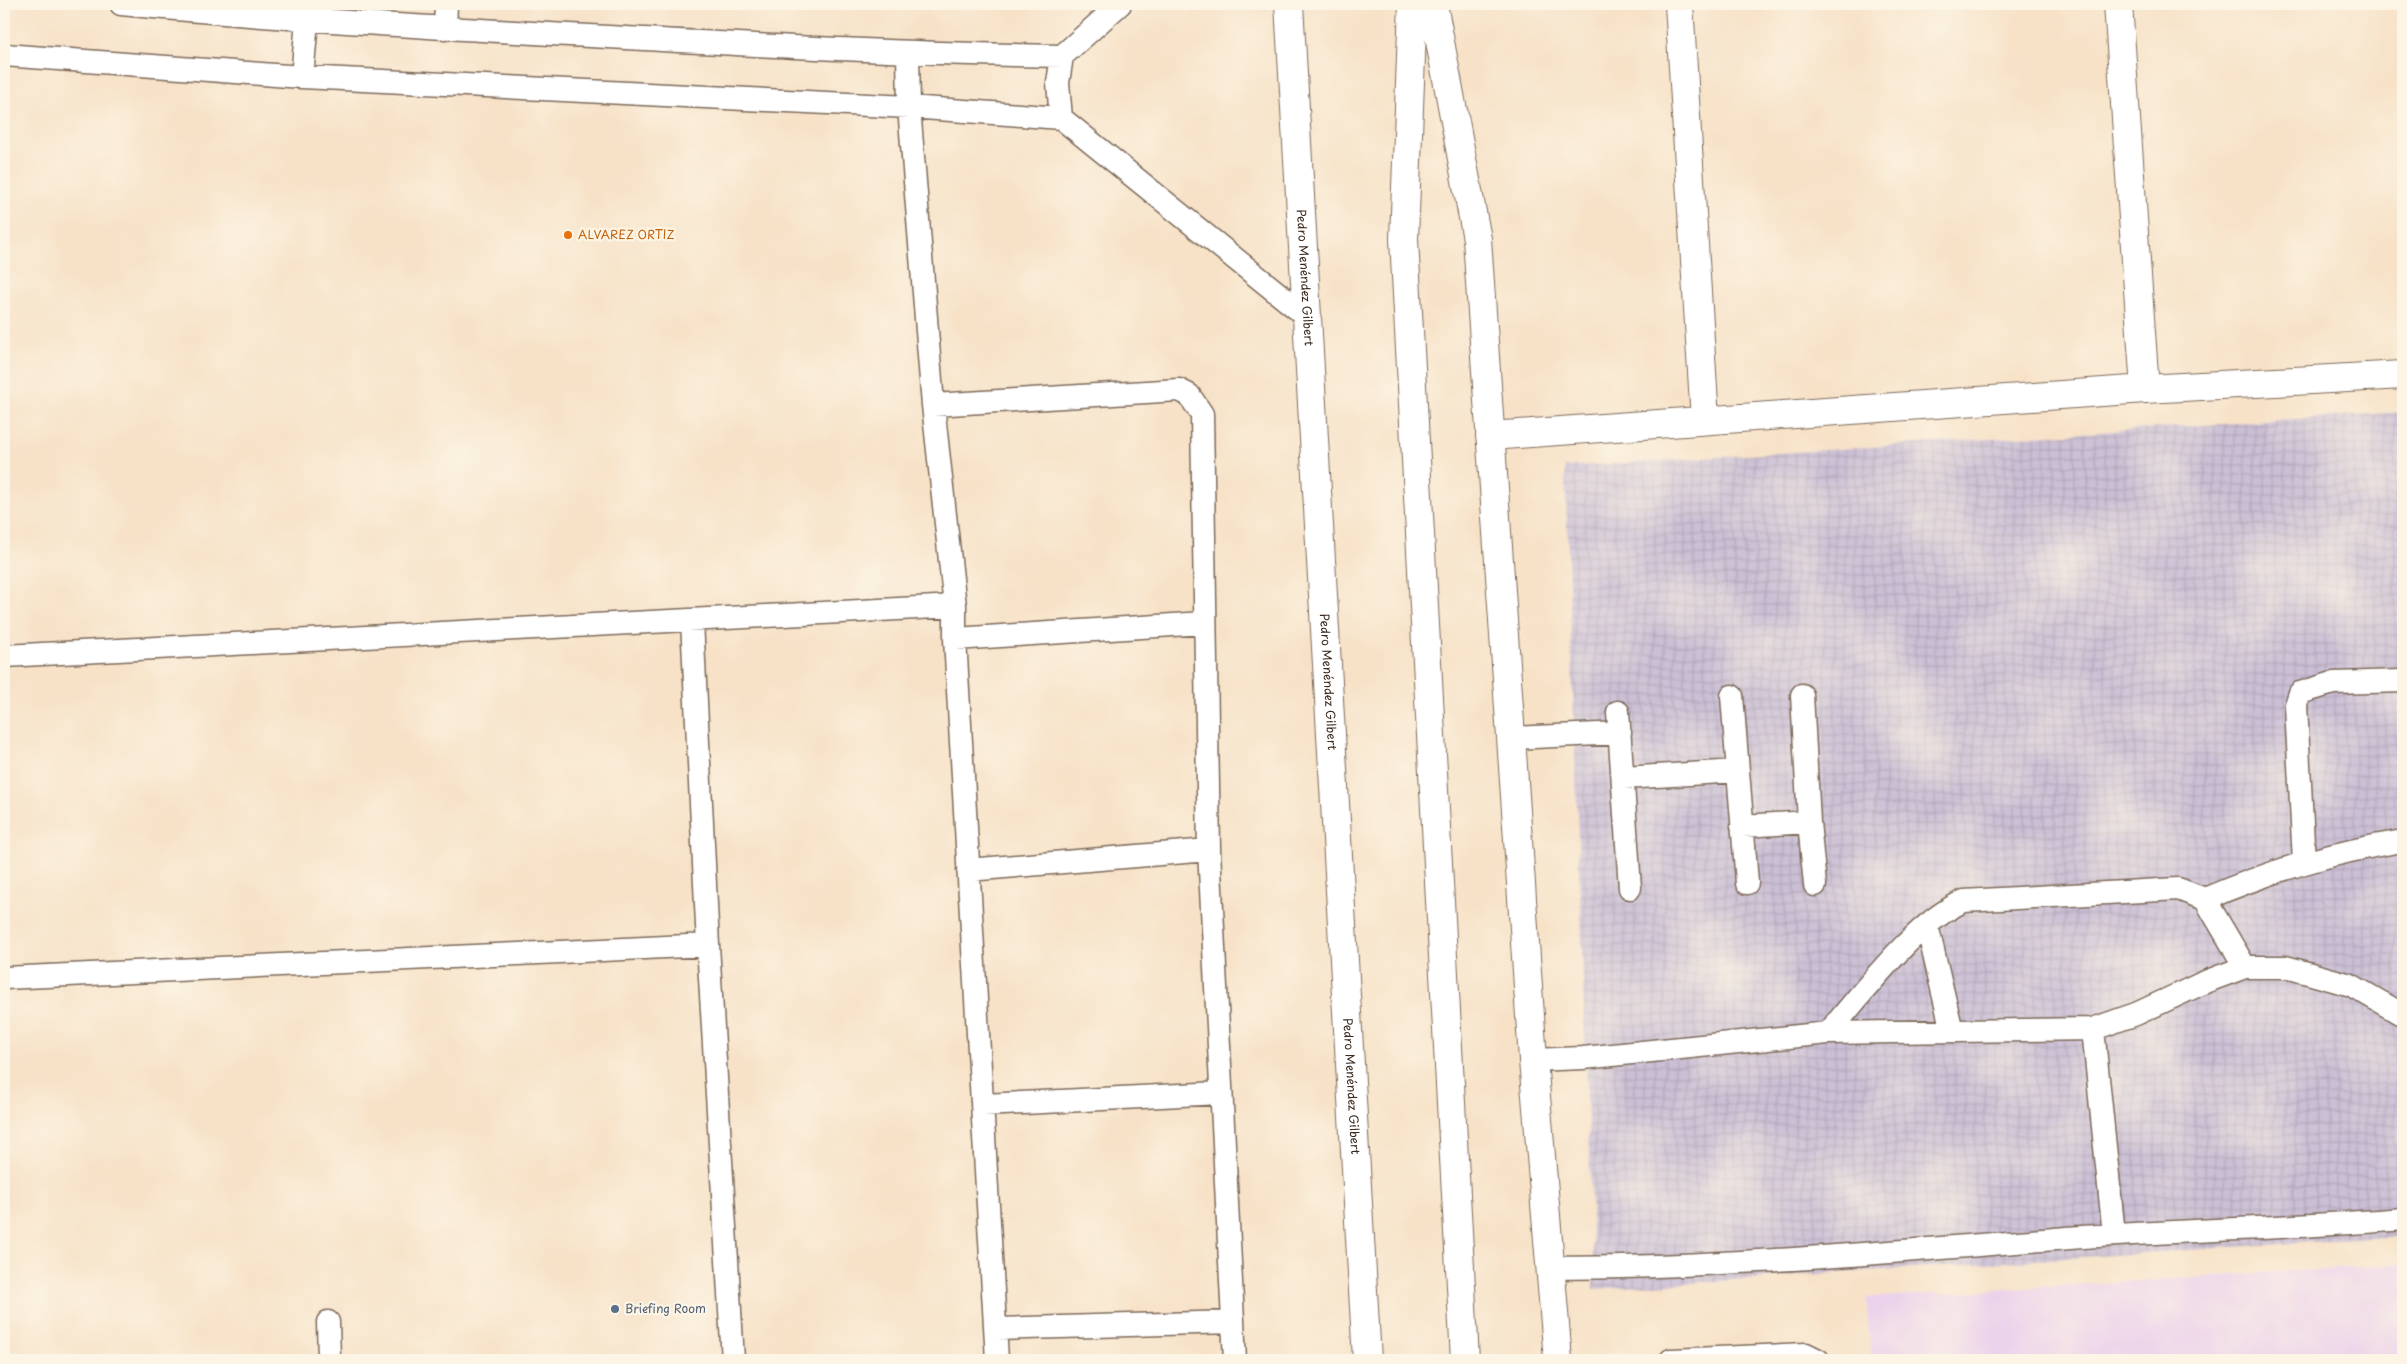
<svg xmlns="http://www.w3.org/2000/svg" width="2407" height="1364" font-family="'Playpen Sans',sans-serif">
  <defs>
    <pattern id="industrial-grid" width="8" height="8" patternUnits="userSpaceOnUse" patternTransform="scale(1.25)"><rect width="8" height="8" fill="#cbbfd5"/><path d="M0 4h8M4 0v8" fill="none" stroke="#afa4b6"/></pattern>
  </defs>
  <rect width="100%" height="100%" fill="#fcf5e5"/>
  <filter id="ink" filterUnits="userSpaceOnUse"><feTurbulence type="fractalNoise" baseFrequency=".02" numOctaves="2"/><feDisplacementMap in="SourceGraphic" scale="10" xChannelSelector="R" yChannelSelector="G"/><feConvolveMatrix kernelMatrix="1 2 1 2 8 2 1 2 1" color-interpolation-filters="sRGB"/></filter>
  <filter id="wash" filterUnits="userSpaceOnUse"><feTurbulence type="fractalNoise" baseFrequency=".0096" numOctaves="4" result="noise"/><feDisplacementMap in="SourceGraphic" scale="20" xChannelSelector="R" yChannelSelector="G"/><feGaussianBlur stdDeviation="1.12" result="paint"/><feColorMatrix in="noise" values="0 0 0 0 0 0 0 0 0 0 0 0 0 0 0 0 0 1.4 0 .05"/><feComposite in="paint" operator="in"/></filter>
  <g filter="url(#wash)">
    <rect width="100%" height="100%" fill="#f7e2c8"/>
    <!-- built -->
    <path fill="#ebd1eb" d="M2403 1264V1360H1871L1866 1298Z"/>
    <!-- industrial -->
    <path fill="url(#industrial-grid)" d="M2403 412V1236L1594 1289 1565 467Z"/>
  </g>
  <g filter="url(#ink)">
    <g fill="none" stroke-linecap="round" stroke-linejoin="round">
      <!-- lane casing -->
      <g stroke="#7d6a5a" stroke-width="25">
        <path id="lane" d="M121 4C289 20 458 29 626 38 772 46 917 54 1062 56
          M445 29 446 4
          M908 53 909 107 933 405 955 606V639L997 1360
          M4 55 302 77 909 107 1061 118 1306 316
          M302 77 307 21
          M1061 118 1058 83 1062 56 1120 4
          M933 405 1179 390 1189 395 1202 414 1209 850 1235 1360
          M692 621 708 945 733 1360
          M955 639 1204 623
          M4 656 955 606
          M1618 712 1630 888
          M1511 738 1620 733
          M1738 771 1747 883
          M1623 778 1738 771 1732 696
          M1809 822 1815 885
          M1742 826 1809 822 1802 695
          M2304 863 2296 705 2300 693 2333 683 2403 681
          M968 870 1209 850
          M2205 899C2271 871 2332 852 2403 841
          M1927 925 1952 1031
          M4 978 708 945
          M2093 1029 2114 1235
          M1828 1033C1864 992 1915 922 1964 901L2178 889 2205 899 2245 967
          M1533 1060 1583 1058 1828 1033 2093 1029 2136 1014 2205 982 2245 967H2286L2351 985 2403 1015
          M983 1105 1220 1093
          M1550 1268C1728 1268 1905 1250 2082 1237 2189 1230 2296 1228 2403 1219
          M328 1322 329 1360
          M996 1329 1232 1322
          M1671 1360 1806 1354 1818 1360"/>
      </g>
      <!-- street casing -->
      <g stroke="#7d6a5a" stroke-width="30">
        <path id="street" d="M1679 4 1705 420
          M2118 4 2145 389
          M1490 436 2145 389 2403 375"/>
      </g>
      <!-- primary casing -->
      <g stroke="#7d6a5a" stroke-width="30">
        <g id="primary">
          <path id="s1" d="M1289 4 1367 1360"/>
          <path d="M1413 4 1404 239 1465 1360"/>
          <path d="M1433 4 1477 239 1533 1060 1558 1360"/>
        </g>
      </g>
      <!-- lane -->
      <use href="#lane" stroke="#fff" stroke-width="22"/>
      <!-- street -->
      <use href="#street" stroke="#fff" stroke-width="28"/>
      <!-- primary -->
      <use href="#primary" stroke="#fff" stroke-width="28"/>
    </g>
  </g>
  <!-- markers -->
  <circle fill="#e8710a" stroke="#fcf5e5" stroke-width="2" cx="568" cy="235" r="5"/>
  <circle fill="#5c6f8a" stroke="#fcf5e5" stroke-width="2" cx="615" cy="1309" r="5"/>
  <g text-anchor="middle" stroke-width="4.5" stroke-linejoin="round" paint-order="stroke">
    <!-- food labels -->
    <g font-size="12" fill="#c56008" stroke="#fcf5e5" text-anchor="start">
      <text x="578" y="239">ALVAREZ ORTIZ</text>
    </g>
    <!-- street labels -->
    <g font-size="12" fill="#3b2a1e" stroke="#fcf5e5">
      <text dy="4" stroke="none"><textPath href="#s1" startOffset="274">Pedro Menéndez Gilbert</textPath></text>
      <text dy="4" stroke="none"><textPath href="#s1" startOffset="679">Pedro Menéndez Gilbert</textPath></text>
      <text dy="4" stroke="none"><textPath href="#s1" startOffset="1084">Pedro Menéndez Gilbert</textPath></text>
    </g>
    <!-- service labels -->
    <g font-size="12" fill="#4e5e75" stroke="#fcf5e5" text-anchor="start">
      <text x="625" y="1313">Briefing Room</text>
    </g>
  </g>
  <!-- margin -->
  <rect width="2407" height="1364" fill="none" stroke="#fcf5e5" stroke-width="20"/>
</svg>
